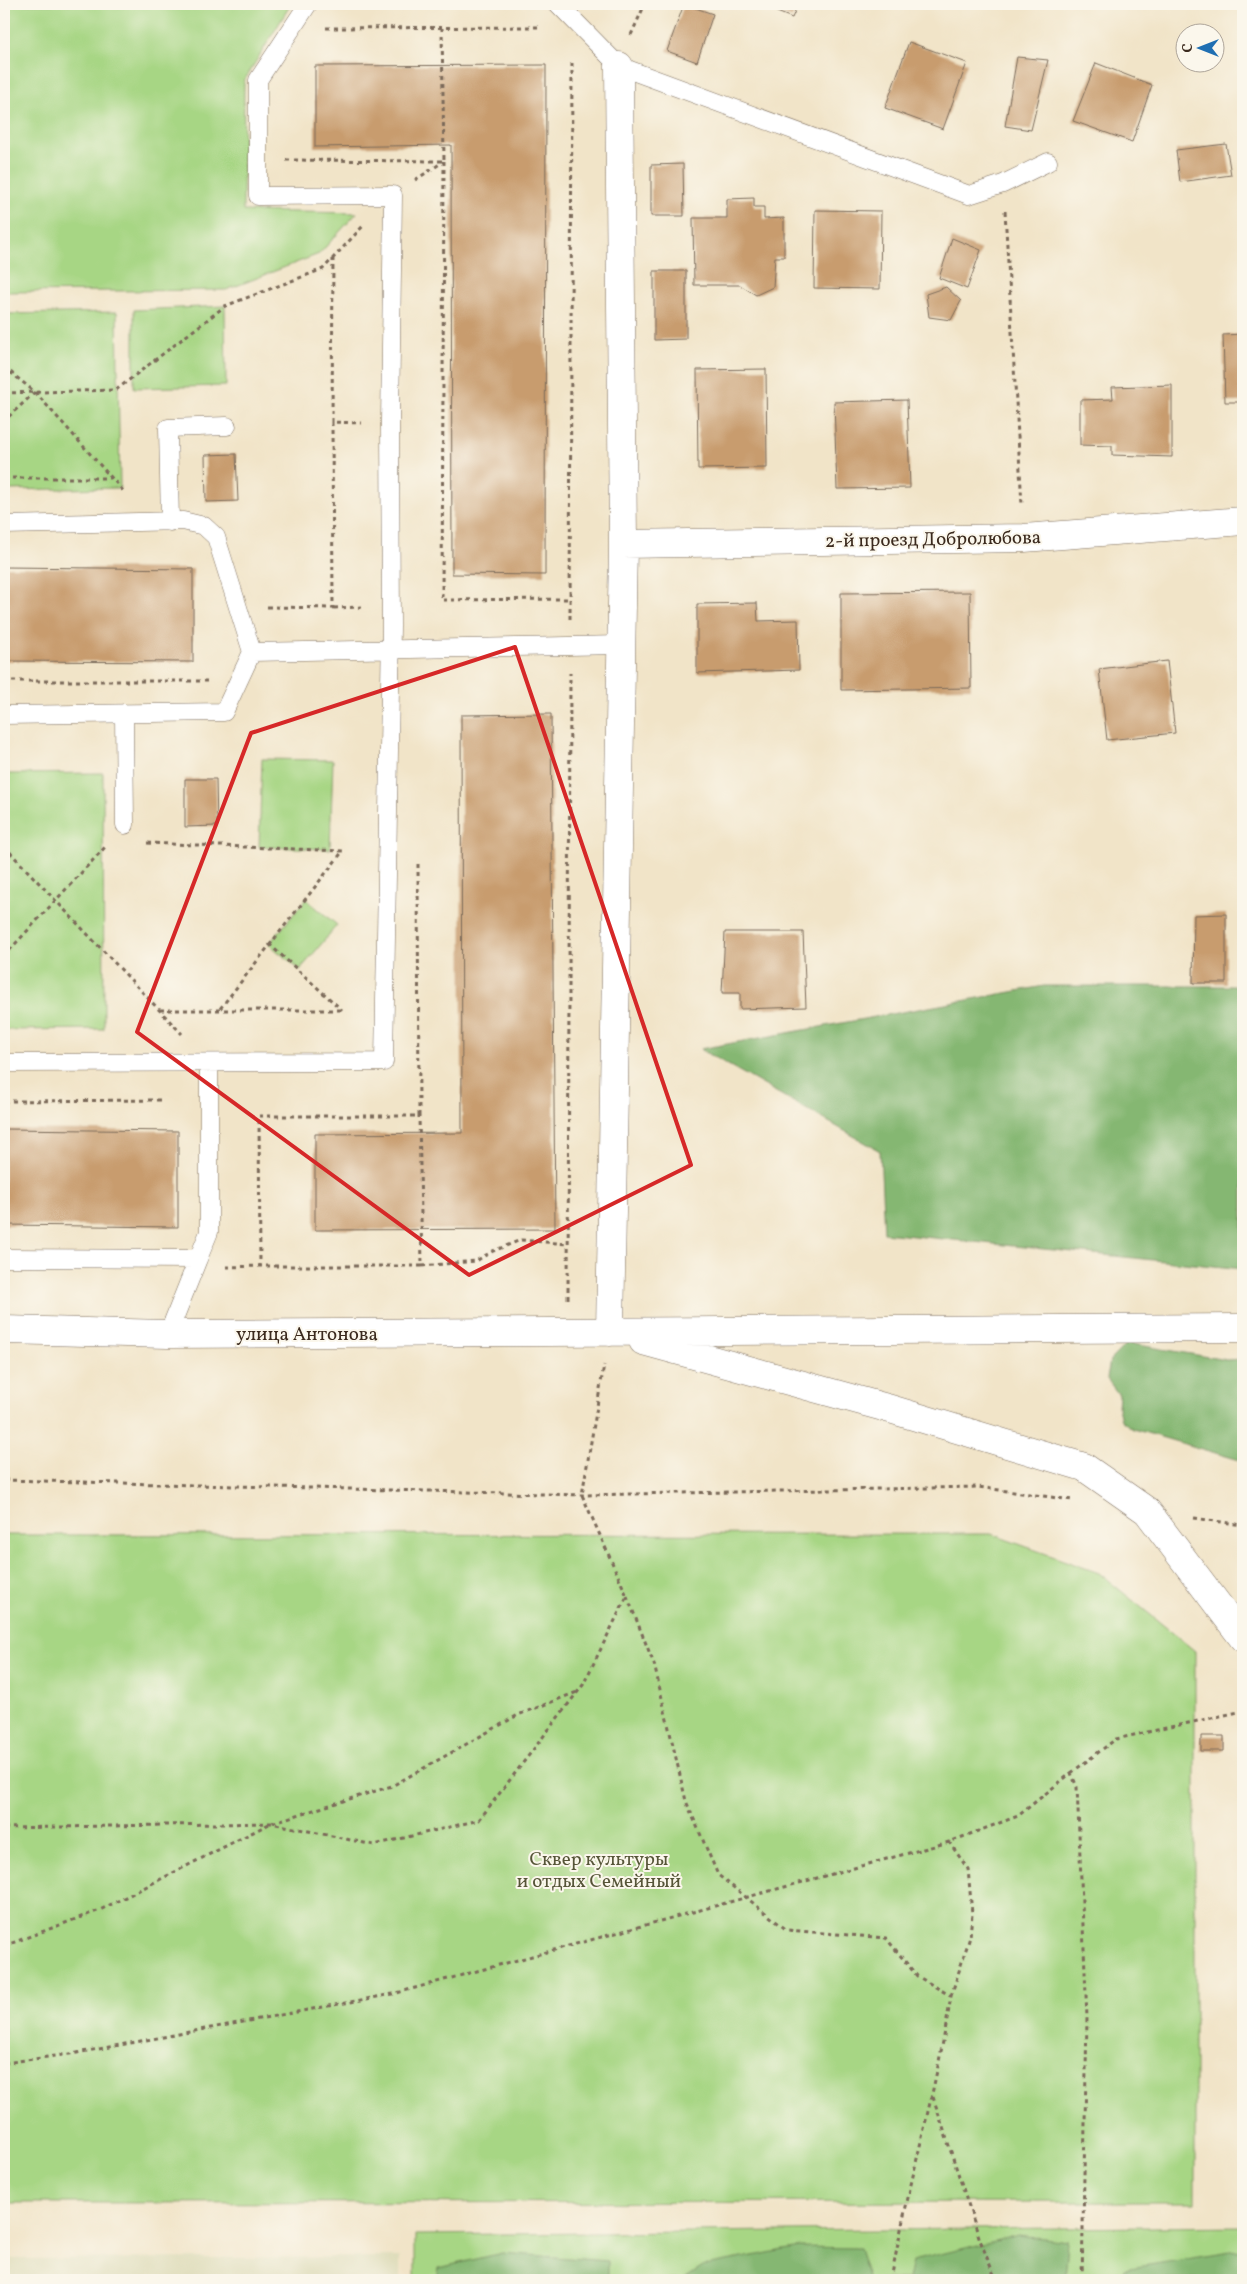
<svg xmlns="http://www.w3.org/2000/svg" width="1247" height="2284" font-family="Vollkorn,serif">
  <rect width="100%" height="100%" fill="#fbf7ec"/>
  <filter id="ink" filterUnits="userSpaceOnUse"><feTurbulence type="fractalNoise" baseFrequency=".02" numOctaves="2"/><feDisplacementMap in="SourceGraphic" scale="10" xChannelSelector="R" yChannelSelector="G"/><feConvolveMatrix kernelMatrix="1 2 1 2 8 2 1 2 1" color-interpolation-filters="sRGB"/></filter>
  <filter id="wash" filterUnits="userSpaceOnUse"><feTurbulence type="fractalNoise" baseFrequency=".0096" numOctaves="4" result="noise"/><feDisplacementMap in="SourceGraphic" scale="20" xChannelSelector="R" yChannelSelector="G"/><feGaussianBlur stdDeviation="1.12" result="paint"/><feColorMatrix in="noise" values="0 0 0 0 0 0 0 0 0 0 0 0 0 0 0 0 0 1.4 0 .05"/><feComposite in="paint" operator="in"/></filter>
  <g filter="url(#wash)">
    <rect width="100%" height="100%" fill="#f1e4c8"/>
    <!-- built -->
    <path fill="#dfddbb" d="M400 2257V2280H4V2259Z"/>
    <!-- green -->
    <path fill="#a7d684" stroke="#718051" d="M4 4H291L244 81 243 211 357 213 319 254 226 290 4 292Z
      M225 306 226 386 134 388V310Z
      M117 312 120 488 4 490V314Z
      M262 759 333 760 330 849 259 847Z
      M103 773 104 1029 4 1030V774Z
      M306 899 337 925 300 970 269 944Z
      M991 1534 1099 1573 1195 1651V2202L4 2203V1535Z
      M1243 2226V2280H415V2235Z"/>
    <!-- forest -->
    <path fill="#85b772" stroke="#607048" d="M1044 986H1243V1269L884 1233 880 1151 700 1049Z
      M1127 1343 1226 1360 1243 1359V1461L1133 1429 1121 1420 1118 1408 1119 1395 1107 1379 1110 1360Z
      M1019 2235 1068 2241 1065 2280H908L912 2261Z
      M799 2247 859 2248 869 2280H683L706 2265Z
      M1243 2250V2280H1119L1124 2269Z
      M502 2253 608 2261V2280H437L439 2268Z"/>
    <g id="blocks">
      <!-- building -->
      <path fill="#c89c6e" d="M684 4 713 14 697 62 667 51Z
        M757 4H798L792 18Z
        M909 42 967 63 943 129 885 108Z
        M1017 57 1048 60 1031 130 1005 126Z
        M1096 63 1152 85 1132 142 1073 121Z
        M546 65 545 575 452 574 451 145 315 147V66Z
        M1226 144 1231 175 1180 182 1176 150Z
        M683 164 684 216H651V165Z
        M754 198V207H764V219L784 218V257H775L773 287 756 295 740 285H694L693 218H727V199Z
        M815 210 881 211 880 289 814 288Z
        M952 238 981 250 967 289 939 278Z
        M654 271H686V339L654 340Z
        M946 287 961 301 951 320 929 317 926 294Z
        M1243 334V402H1225L1223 335Z
        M766 369 767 468 698 469 697 370Z
        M1172 385V457L1112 455V446L1080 445V400L1113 399 1112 387Z
        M907 400 910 488 837 489 834 402Z
        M236 454 238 501 206 502 205 455Z
        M4 567 193 569V662L4 661Z
        M970 592 971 688 841 690V593Z
        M757 603 758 621 798 620 799 670 697 673V604Z
        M1167 661 1175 733 1107 740 1099 669Z
        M551 714 555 1229 315 1230V1134L462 1133 461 715Z
        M185 779H216L217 826 185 827Z
        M1226 914V983H1193L1194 915Z
        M725 932H803L806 1007 740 1009V993H722Z
        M4 1129 178 1131V1227L4 1225Z
        M1201 1736H1224V1751H1201Z"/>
    </g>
  </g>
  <g filter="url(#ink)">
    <use href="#blocks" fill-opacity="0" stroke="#7b6b5a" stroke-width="1"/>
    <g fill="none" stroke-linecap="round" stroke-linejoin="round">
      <!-- lane casing -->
      <g stroke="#7b6b5a" stroke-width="19">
        <path id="lane" d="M558 4 619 66 969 195 1003 184 1048 162
          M170 522 168 428 227 426
          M4 525 183 521 204 526 216 537 252 652 224 712 4 715
          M252 652 621 645
          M124 713 125 825
          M4 1063 384 1062 391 626 390 423 393 195 258 196V80L308 4
          M4 1258 198 1259 168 1334
          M198 1259 209 1232V1063"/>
      </g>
      <!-- street casing -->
      <g stroke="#7b6b5a" stroke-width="29">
        <path id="street" d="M623 544 1024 538 1243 521
          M4 1330 168 1334 1243 1328
          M610 1332 623 544 619 66
          M643 1341 887 1408 1084 1467 1147 1511 1243 1638"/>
      </g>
      <!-- path -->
      <path stroke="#7b6b5a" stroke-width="3" stroke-dasharray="4 4" stroke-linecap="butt" d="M326 28 540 27
        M631 35 645 4
        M286 160 444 161 442 28
        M444 161 442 600 570 599
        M415 180 443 162
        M1005 211 1022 505
        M333 258 332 422 362 423
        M4 367 35 392 4 421
        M35 392 125 493
        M4 393 116 390 225 306 323 269 364 225
        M4 478H111
        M267 607 333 608 332 422
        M334 608 362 607
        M570 619 572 60
        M4 681H207
        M147 843 343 851 219 1010
        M4 846 182 1034
        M418 864 419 1116H259L260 1266H422L419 1116
        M269 944 342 1010
        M4 956 107 845
        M160 1010H343
        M4 1101 164 1100
        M422 1266 476 1261 493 1251 521 1240 568 1244
        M226 1267 260 1266
        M568 1299 570 673
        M4 1480 582 1495 978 1487 1072 1500
        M1194 1518 1243 1525
        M627 1596 654 1664 686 1801 718 1875 787 1930 886 1938 917 1976 951 1996C936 2092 908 2185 891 2280
        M1071 1773 1116 1739 1243 1711
        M4 1828 271 1823 374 1845 479 1820 583 1685 627 1596 582 1495 604 1365
        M4 1946 100 1910 271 1823 392 1786 518 1715 577 1692
        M951 1996 970 1937 972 1914 968 1869 949 1842 1018 1816 1071 1773 1077 1787 1087 2018 1082 2280
        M4 2063 77 2053 393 1994 949 1842
        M933 2097 980 2240 996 2280"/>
      <!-- lane -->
      <use href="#lane" stroke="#fff" stroke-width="18"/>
      <!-- street -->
      <use href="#street" stroke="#fff" stroke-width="28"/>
    </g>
  </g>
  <!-- marked area -->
  <path fill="none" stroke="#d62828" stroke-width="4" stroke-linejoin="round" d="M515 647 691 1165 469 1275 137 1032 251 733Z"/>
  <g text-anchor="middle" stroke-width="4" stroke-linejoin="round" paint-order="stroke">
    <!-- street labels -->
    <g font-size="19" fill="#3b2a1e" stroke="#fbf7ec">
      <text transform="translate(933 538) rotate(-1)" y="7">2-й проезд Добролюбова</text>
      <text x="307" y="1340">улица Антонова</text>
    </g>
    <!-- park labels -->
    <g font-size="19" fill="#565538" stroke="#fbf7ec">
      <text x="599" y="1865">Сквер культуры<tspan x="599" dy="22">и отдых Семейный</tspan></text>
    </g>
  </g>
  <!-- margin -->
  <rect width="1247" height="2284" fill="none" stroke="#fbf7ec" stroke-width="20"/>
  <!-- north arrow -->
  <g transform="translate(1200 48) rotate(270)"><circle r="24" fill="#fbf7ec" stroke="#aea59a"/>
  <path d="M0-4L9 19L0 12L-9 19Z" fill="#1f6fb2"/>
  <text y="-8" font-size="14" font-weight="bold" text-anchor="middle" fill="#3b2a1e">С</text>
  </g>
</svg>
